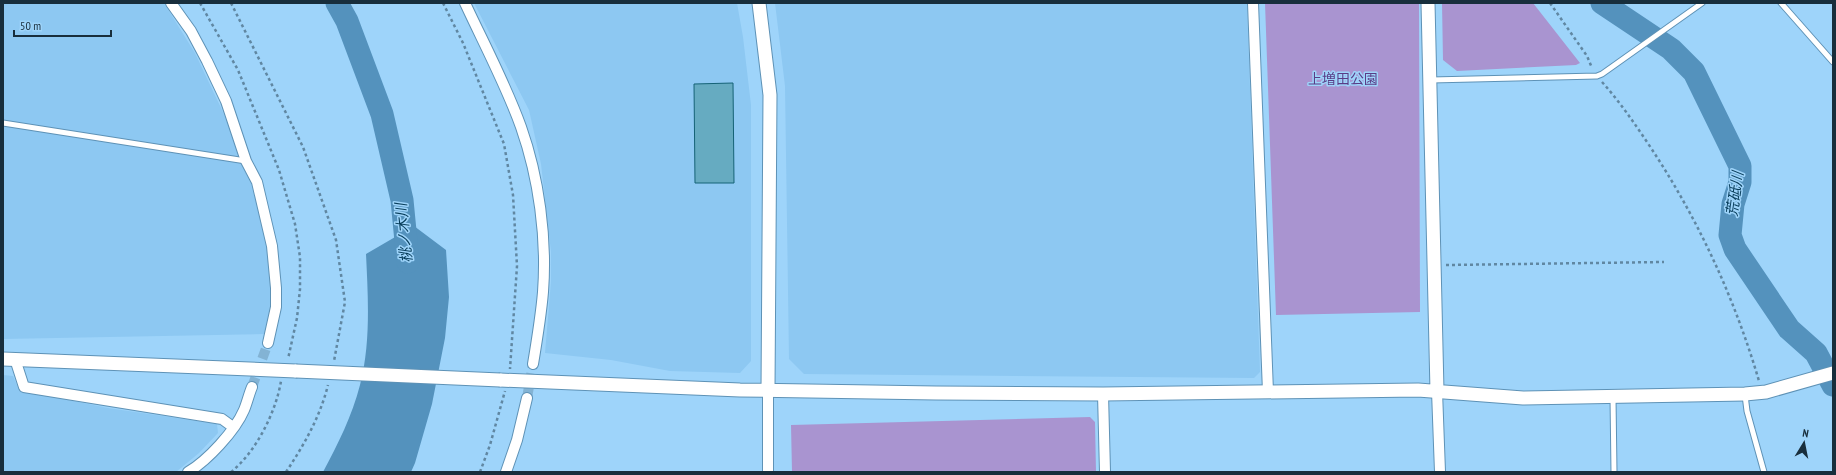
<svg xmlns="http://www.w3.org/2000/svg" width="1836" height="475" font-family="'PT Sans Narrow','Noto Sans JP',sans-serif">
  <rect width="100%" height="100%" fill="#9ed4fa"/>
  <!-- built -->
  <path fill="#8dc8f2" d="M3 3H164L195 53 222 110 250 178 267 247 272 301 265 334 3 339Z
    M474 3H737L743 37 751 105V361L740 373 670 371 611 360 545 353 551 281V252L541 164 529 110Z
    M775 3H1247L1260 372 1254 378 804 374 789 359 785 86Z
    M3 375 13 376 19 390 108 408 217 424 218 433 199 453 176 472H3Z"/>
  <!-- green -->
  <path fill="#a994d0" d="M1265 3H1419L1420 312 1276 315Z
    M1442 3H1533L1580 63 1576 65 1457 71 1443 60Z
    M1090 417 1095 422 1096 472H792L791 425Z"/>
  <!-- water -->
  <path fill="#5492bd" d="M414 226 446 250 449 297 445 338 432 404 415 463 411 472H323C338 444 352 416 360 385 371 343 368 297 366 254Z"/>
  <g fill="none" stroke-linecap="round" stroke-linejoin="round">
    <!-- river -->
    <path stroke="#5492bd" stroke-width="23" d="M337 3 347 21 382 114 402 200 408 262
      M1602 3 1671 49 1694 72 1740 166V182L1733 204 1730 235 1735 249 1789 329 1816 353 1833 385"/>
  </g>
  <!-- building -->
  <path fill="#66abc1" stroke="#156276" d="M733 83 734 183H695L694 84Z"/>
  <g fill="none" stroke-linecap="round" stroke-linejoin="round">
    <!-- minor-tunnel -->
    <path stroke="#83b3d4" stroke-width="10" stroke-dasharray="10 5" stroke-linecap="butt" d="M252 387 268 343
      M527 398 533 364"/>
    <!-- service casing -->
    <g stroke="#5e92b6" stroke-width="7">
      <path id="service" d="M1781 3 1833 62
        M1431 80 1597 76 1602 74 1702 3
        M3 123 246 161
        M1745 395 1747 411 1764 472
        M1613 398 1614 472"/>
    </g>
    <!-- minor casing -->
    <g stroke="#5e92b6" stroke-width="12">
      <path id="minor" d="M171 3 191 31 207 61 226 101 246 161 257 182 272 246 276 288V307L268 343
        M465 3C484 44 506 85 521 127 539 178 547 238 543 292 541 316 537 340 533 364
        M1253 3 1268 392
        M15 359 24 387 222 419 233 427
        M768 390V472
        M1437 391 1440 472
        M1103 394 1105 472
        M188 472C207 461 235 431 244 410 247 403 249 394 252 387
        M506 472 517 440 527 398"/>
    </g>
    <!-- tertiary casing -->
    <g stroke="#5e92b6" stroke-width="15">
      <path id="tertiary" d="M759 3 770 95 768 390
        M1428 3 1437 391
        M3 359 296 371
        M500 380 740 390 936 393 1103 394 1418 390 1523 398 1745 394 1766 392 1833 373"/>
    </g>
    <!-- path -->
    <path stroke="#6087a2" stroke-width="2.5" stroke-dasharray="3 3" stroke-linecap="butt" d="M200 3 238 70 279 170 295 224 300 257V289L297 318 288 359
      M231 3 303 147 336 240 345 302 334 361
      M443 3 463 43 504 144 513 195 517 266 510 369
      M1550 3 1587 56 1592 68
      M1602 82C1620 102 1635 124 1651 148 1698 219 1735 299 1759 381
      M1446 265 1664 262
      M231 472C256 452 276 412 281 381
      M286 472C304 445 320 417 328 385
      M480 472 490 445 505 391"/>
    <!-- service -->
    <use href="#service" stroke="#fff" stroke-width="5"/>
    <!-- minor -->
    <use href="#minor" stroke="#fff" stroke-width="10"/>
    <!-- tertiary -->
    <use href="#tertiary" stroke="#fff" stroke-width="13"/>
    <!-- tertiary-bridge casing -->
    <g stroke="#5e92b6" stroke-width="15" stroke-linecap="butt">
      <path id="tertiary-bridge" d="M296 371 500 380"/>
    </g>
    <!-- tertiary-bridge -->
    <use href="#tertiary-bridge" stroke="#fff" stroke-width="13"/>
  </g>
  <g text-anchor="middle" stroke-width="3" stroke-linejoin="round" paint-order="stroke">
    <!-- park labels -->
    <g font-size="14" fill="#5a3c86" stroke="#9ed4fa">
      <text x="1343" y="84">上増田公園</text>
    </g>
    <!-- water labels -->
    <g font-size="15" font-style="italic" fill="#073c59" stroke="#9ed4fa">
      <text transform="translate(1735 194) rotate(-82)" y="5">荒砥川</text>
      <text transform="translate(404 233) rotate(-96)" y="5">桃ノ木川</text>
    </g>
  </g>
  <!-- border -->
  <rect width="1836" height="475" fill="none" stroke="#182e3c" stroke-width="8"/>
  <!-- north arrow -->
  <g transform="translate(1804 443) rotate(10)" stroke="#9ed4fa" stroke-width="3" paint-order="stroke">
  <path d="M0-3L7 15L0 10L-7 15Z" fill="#182e3c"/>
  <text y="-6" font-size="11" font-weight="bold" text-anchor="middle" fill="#182e3c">N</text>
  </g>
  <!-- scale -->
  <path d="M14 30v6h97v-6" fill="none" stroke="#182e3c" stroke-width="2"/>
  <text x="20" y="30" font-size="12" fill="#182e3c" stroke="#9ed4fa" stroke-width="3" paint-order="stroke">50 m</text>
</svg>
